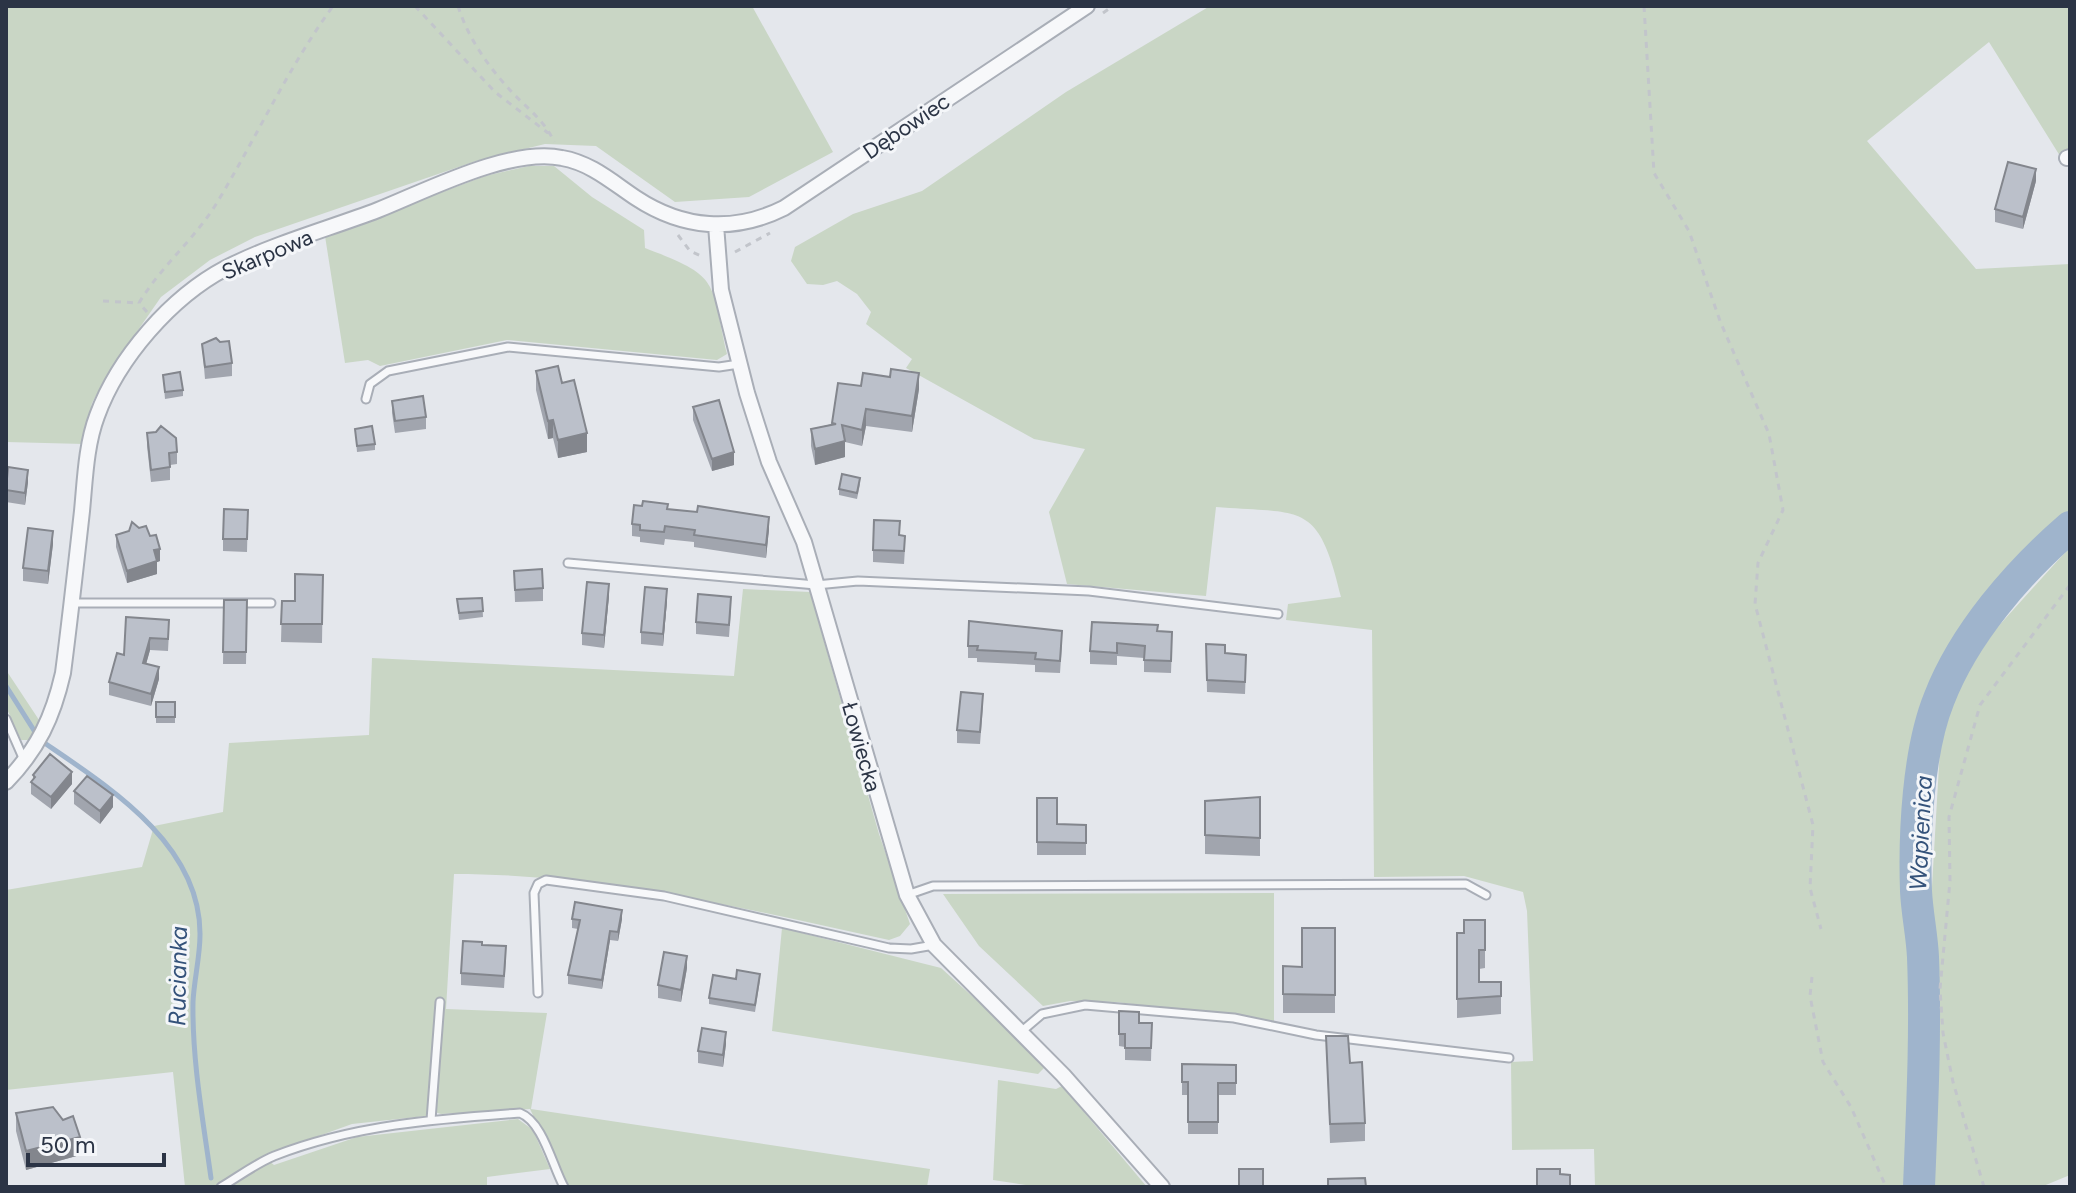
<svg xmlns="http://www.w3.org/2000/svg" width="2076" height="1193" font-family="Figtree,sans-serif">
  <rect width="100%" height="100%" fill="#e4e7ec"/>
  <!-- green -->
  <path fill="#c9d6c5" d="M6 6H752L833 152 749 197 675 202 596 146 545 144 476 161 255 237 210 260 161 297 109 372 92 403 84 444 6 442Z
    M1210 6H2070V153L2060 156 1989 42 1867 141 1976 269 2070 264V513C2019 558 1955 632 1931 696 1910 749 1902 832 1905 889 1906 913 1912 937 1913 961 1914 1036 1910 1112 1908 1187H1595L1594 1149 1512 1150 1511 1062 1533 1061 1527 911 1523 892 1464 876 1374 877 1372 630 1286 620 1288 604 1341 597C1318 501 1304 514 1216 507L1206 596 1067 584 1049 512 1085 449 1034 439 906 368 912 359 866 324 871 312 857 294 837 281 823 285 807 284 791 261 795 247 853 214 922 191 1066 92Z
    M529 166H554L592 197 644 230 645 248C721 277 710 279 727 354L717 360 507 340 380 366 368 360 345 363 325 236 485 176Z
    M2070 547V1175L2041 1187H1929L1931 904 1940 748 1958 685 1995 630Z
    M743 589 810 592 879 834 910 924 900 936 889 940C744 908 602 874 454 874L446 1009 547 1013 531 1109 930 1169 927 1187H568L530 1109 441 1114 428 1110 426 1116 352 1124 263 1156 274 1165 357 1137 518 1119 533 1130 550 1169 487 1177V1187H185L173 1072 6 1090V890L142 867 154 826 223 812 229 743 369 735 372 658 734 676Z
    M6 670 43 726 34 740H21L6 707Z
    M1274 893V1021L1116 1002 1070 1001 1043 1006 979 946 943 894Z
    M782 928 941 968 1004 1025 1044 1068 1038 1074 772 1031Z
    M998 1080 1056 1089 1062 1086 1147 1187H1039L993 1180Z"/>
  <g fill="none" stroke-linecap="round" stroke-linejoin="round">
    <!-- stream -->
    <path stroke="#9fb4cc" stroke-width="5" d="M6 686 35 732
      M46 744C112 789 201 846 200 935 200 957 194 980 193 1002 192 1060 203 1120 211 1178"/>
    <!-- river -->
    <path stroke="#9fb4cc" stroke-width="32" d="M1919 1187C1922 1111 1926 1033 1923 957 1922 935 1917 913 1916 891 1914 834 1918 751 1939 699 1964 634 2018 572 2070 527"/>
    <!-- service casing -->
    <g stroke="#a9aeb7" stroke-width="11">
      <path id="service" d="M366 399 370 384 388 371 508 347 719 367 739 364
        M568 563 816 585 858 581 1089 591 1278 614
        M71 603H271
        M6 719 24 760
        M907 895 933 886 1466 884 1486 895
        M538 993 534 893 538 884 546 880 664 896 889 948 911 949 934 945
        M1022 1031 1042 1014 1085 1005 1234 1018 1316 1035 1509 1058
        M431 1120 440 1002
        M221 1187C238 1177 255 1164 274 1156 353 1125 436 1119 520 1113 543 1122 552 1165 564 1187"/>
    </g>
    <!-- minor casing -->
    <g stroke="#a9aeb7" stroke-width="18">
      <path id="minor" d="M2067 158 2070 157
        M716 225 721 290 747 393 769 462 804 542 907 895 934 945 1063 1075 1162 1187
        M6 782C38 749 53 717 63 673 70 619 76 565 82 511 85 480 86 445 97 416 118 358 171 297 226 268 273 244 328 229 378 210 426 191 510 147 562 158 591 163 612 182 636 198 683 229 734 233 784 208L1087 6"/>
    </g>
    <!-- path -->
    <path stroke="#c2c5cb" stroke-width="3" stroke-dasharray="6 6" stroke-linecap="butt" d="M415 6 495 92 548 133
      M458 6C468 38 488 66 510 90 525 107 545 120 554 142
      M1644 6 1654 173 1689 231 1720 321 1769 434 1783 510 1758 563 1755 604 1813 825 1810 888 1821 929
      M1103 13 1113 6
      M678 235 690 251 701 256
      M735 252 770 233
      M103 301 139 303
      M147 312 139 303C161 266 196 238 218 201 257 136 288 68 333 6
      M1812 977 1810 996 1823 1062 1851 1107 1886 1187
      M1984 1187 1953 1082 1943 1033 1940 989 1950 881 1949 817 1980 705 2070 585"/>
    <!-- service -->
    <use href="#service" stroke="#f7f8fa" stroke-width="7"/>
    <!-- minor -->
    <use href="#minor" stroke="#f7f8fa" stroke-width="14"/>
  </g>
  <!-- wall -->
  <path fill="#a1a5ae" d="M2036 181 2023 229 1995 222V209Z
    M220 342 232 363V376L205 379 202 344Z
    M536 371 562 383 587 452 558 458 553 438 548 439 536 390Z
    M163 375 183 390V396L165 399Z
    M838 383 861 386 919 389 912 432 866 426 862 446 845 442V457L815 465 811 446V429L832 424Z
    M392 401 426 417V429L395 433 392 413Z
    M693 407 734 465 712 471 693 420Z
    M355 429 375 444V450L357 452Z
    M147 433 177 452V464L170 465V480L151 482 147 446Z
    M28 482 25 505 6 502V483Z
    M860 484 857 499 839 495V489Z
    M668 509 769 529 766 558 694 547V542L665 539 664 545 640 542V537L632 536V524Z
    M248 510 247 552 223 551V539Z
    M116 535 150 536 160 561 157 562V574L127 583 116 547Z
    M900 536 905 548 904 564 873 562V550Z
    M53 544 48 584 23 581V568Z
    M514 571 543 588V601L515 602Z
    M323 575 322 643 281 642 282 601H295Z
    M609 596 604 648 582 645V633Z
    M482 598 483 617 459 620 457 599Z
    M224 600H247L246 664H223Z
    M667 601 663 646 641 644V632Z
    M731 609 729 637 696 634V622Z
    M126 617 169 632 168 651 150 650 146 664 159 679 151 706 109 695V682L124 655Z
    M1158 631 1172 644 1171 673 1144 672V658L1117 656V665L1090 664V651Z
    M1062 644 1060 673 1035 672V665L977 662V658H968V646Z
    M1206 644 1225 653 1246 668 1245 694 1207 692Z
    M156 702H175V723H156Z
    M983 706 980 744 957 743V730Z
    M33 775 72 784 51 809 31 794V782L33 780Z
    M74 791 113 807 100 824 74 804Z
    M1260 797V856L1205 854V801Z
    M1037 798 1057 824 1086 825V855H1037Z
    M572 919H622L618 941 610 940 602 989 568 984V975L578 929 572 928Z
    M1485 920V968L1479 969V982H1501V1014L1457 1018V933H1464Z
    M1335 928V1013H1283V966L1302 967Z
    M482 945 506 959 504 988 461 985V973Z
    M687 968 681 1002 658 998V985Z
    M736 979 760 980 755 1012 709 1004V998Z
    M1119 1011 1139 1023H1152L1151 1061 1125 1060V1047L1119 1046Z
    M1326 1036 1350 1063 1365 1123V1141L1330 1143Z
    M726 1044 723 1067 698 1063V1051Z
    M1182 1064 1236 1065V1095H1218V1134H1188V1095H1182Z
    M16 1113 80 1155 26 1170 16 1131Z"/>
  <!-- shaded-wall -->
  <path fill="#83868d" d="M2036 169V181L2023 229V217Z
    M919 373V389L912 432V416Z
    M866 409V426L862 446V430Z
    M553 420V438L548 439V421Z
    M587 433V452L558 458V440Z
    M845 441V457L815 465V449Z
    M734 452V465L712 471V459Z
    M28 470V482L25 505V493Z
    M769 517V529L766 558V545Z
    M53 531V544L48 584V571Z
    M160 549V561L157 562V574L127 583V571L154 550Z
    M609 584V596L604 648V635Z
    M667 589V601L663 646V634Z
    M150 638V650L143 675V663Z
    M159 667V679L151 706V694Z
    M72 772V784L51 809V797Z
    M113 795V807L100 824V811Z
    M622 910V919L618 941V932Z
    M610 931V940L602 989V980Z
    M687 956V968L681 1002V990Z
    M726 1032V1044L723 1067V1055Z
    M80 1137V1155L26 1170V1151Z"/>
  <!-- building -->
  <path fill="#bbc0ca" stroke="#83868d" stroke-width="2" d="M2008 162 2036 169 2023 217 1995 209Z
    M216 338 220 342 229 341 232 363 205 367 202 344Z
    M558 366 562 383 574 380 587 433 558 440 553 420 548 421 536 371Z
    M891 369 919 373 912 416 866 409 862 430 842 425 845 441 815 449 811 429 836 424 832 423 838 383 861 386 863 373 890 377Z
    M180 372 183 390 165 392 163 375Z
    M423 396 426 417 395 421 392 401Z
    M719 400 734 452 712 459 693 407Z
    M161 426 176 438 177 452 169 453 170 467 151 470 147 433 156 432Z
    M372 426 375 444 357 446 355 429Z
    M8 467 28 470 25 493 6 490Z
    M842 474 860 478 857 493 839 489Z
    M643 501 668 504 667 509 697 512 698 506 769 517 766 545 694 535 695 530 665 526 664 532 640 530V525L632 524 634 505 642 506Z
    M224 509 248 510 247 539H223Z
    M874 520 900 521 899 535 905 536 904 551 873 550Z
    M132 522 139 528 146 526 150 536 156 535 160 549 154 550 157 561 127 571 116 535 129 531Z
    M28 528 53 531 48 571 23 568Z
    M542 569 543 588 515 590 514 571Z
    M295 574 323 575 322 624H281L282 601H295Z
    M587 582 609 584 604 635 582 633Z
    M645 587 667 589 663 634 641 632Z
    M698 594 731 597 729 625 696 622Z
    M482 598 483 611 459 613 457 599Z
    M224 600H247L246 652H223Z
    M126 617 169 620 168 639 150 638 143 663 159 667 151 694 109 682 117 653 124 655Z
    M969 621 1062 631 1060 661 1035 659 1036 653 977 650 978 646H968Z
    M1092 622 1158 625 1157 631 1172 632 1171 661 1144 660 1145 646 1117 643V653L1090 651Z
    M1206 644 1225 645V653L1246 655 1245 682 1207 680Z
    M961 692 983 694 980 732 957 730Z
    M156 702H175V717H156Z
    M50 754 72 772 51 797 31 782 35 777 33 775Z
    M87 776 113 795 100 811 74 791Z
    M1260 797V838L1205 835V801Z
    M1037 798H1057V824L1086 825V843L1037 842Z
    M575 902 622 910 618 932 610 931 602 980 568 975 580 920 572 919Z
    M1464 920H1485V950H1479V982H1501V996L1457 999V933H1464Z
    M1302 928H1335V995L1283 994V966L1302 967Z
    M463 941 482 942V945L506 946 504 976 461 973Z
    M664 952 687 956 681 990 658 985Z
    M737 970 760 974 755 1005 709 998 713 975 736 979Z
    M1119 1011 1139 1012V1023H1152L1151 1048H1125V1034H1119Z
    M702 1028 726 1032 723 1055 698 1051Z
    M1326 1036H1348L1350 1063 1362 1062 1365 1123 1330 1124Z
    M1182 1064 1236 1065V1083H1218V1122H1188V1082H1182Z
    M53 1107 63 1120 73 1116 80 1137 26 1151 16 1113Z
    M1239 1169H1263V1187H1239Z
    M1537 1169H1560V1174L1570 1175V1187H1537Z
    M1365 1178 1366 1187H1328V1179Z"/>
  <g text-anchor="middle" stroke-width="6" stroke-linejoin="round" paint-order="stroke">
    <!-- street labels -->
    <g font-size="22" fill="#2b3445" stroke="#f4f6f9">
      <text transform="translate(906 126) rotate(-34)" y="8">Dębowiec</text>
      <text transform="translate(267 254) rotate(-23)" y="8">Skarpowa</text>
      <text transform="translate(862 747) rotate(74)" y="8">Łowiecka</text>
    </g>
    <!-- water labels -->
    <g font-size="24" font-style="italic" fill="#34527a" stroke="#f4f6f9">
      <text transform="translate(1921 833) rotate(-87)" y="8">Wapienica</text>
      <text transform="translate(178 976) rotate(-89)" y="8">Rucianka</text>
    </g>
  </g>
  <!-- border -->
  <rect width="2076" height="1193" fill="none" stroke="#2b3445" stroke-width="16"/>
  <!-- scale -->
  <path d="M28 1153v12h136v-12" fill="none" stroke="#2b3445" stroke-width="4"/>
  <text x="40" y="1153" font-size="24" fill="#2b3445" stroke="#f4f6f9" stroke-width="6" paint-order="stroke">50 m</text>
</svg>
